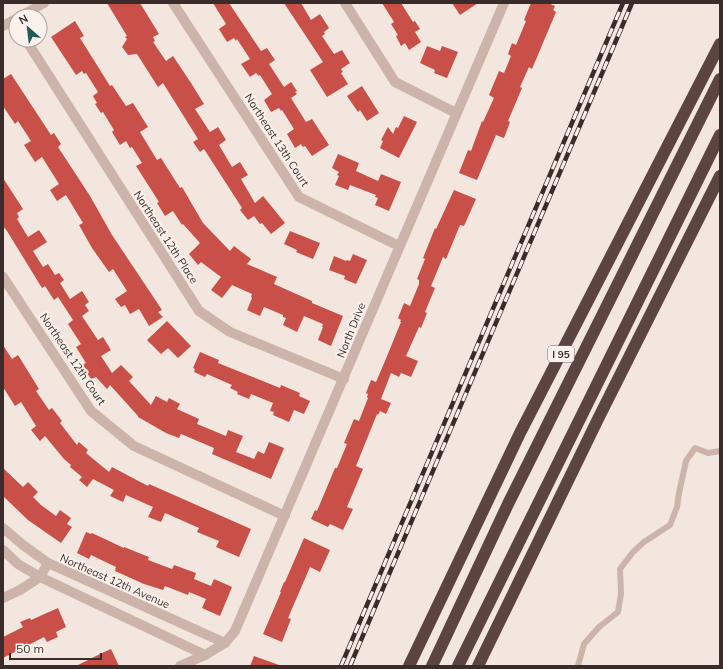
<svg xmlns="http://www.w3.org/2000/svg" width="723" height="669" font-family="Mulish,sans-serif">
  <rect width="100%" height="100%" fill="#f3e6df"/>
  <!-- building -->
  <path fill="#c85049" d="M107 3H140L159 34 153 37 155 41 153 42 166 61 173 56 191 83 204 104 195 109 210 132 218 127 226 140 219 145 232 167 240 162 248 175 241 179 255 203 263 196 285 223 271 234 262 223 260 224 254 216 248 220 240 210 242 208 204 149 200 152 193 142 198 139 163 83 158 87 137 54 128 55 122 47 127 39 125 37 127 36Z
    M213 3H229L261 51 267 48 275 60 269 64 284 87 291 82 297 91 295 92 297 94 291 98 306 122 312 119 329 145 312 156 305 146 303 147 301 144 295 148 287 134 294 129 282 110 281 111 279 108 271 112 264 100 272 94 260 75 259 76 256 73 250 77 241 64 250 59 237 39 236 41 234 38 227 42 219 29 226 24Z
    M284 3H301L311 20 320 14 329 28 324 32 325 34 322 36 334 54 342 50 350 63 341 69 343 72 341 73 348 84 327 97 310 70 323 62Z
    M382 3H401L413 22 415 21 420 29 415 32 421 42 409 50 405 43 401 46 396 36 398 35 391 24 394 22Z
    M452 3H478L460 15Z
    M531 3H548L555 6 553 10 556 12 532 69 529 67 520 87 522 88 508 121 510 122 504 138 496 135 477 180 459 173 468 150 471 151 482 121 483 122 494 98 489 95 499 71 504 73 511 56 508 54 512 43 516 45 526 21 524 20Z
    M75 21 84 36 80 38 110 86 112 85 126 106 133 103 148 127 140 132 157 160 161 158 180 188 182 187 203 223 230 251 234 246 251 259 247 264 277 277 274 284 312 301V303L343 316 331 346 318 340 323 327H322L323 324 304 316 297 332 283 325 286 318 283 317V315L264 307 260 316 247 310 252 298 251 297 252 294 232 285 222 298 211 290 221 277 201 262 198 265 189 254 200 243 183 224 182 225 173 211 165 216 157 203 159 202 136 166 142 163 132 147 130 148 126 141 120 145 112 132 114 130 103 112 101 113 95 104 97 103 93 96 98 92 86 73 84 74 82 71 76 75 51 37Z
    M427 46 440 51 442 46 458 52 447 78 434 73 435 70 420 63Z
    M11 74 51 135 54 133 61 144 58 147 90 196 112 235 162 310 158 312 163 317 149 326 139 309 130 314 125 305 121 307 115 299 127 291 113 269 109 272 92 248 79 225 83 223 66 195 57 201 50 190 59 184 42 157 35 162 24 145 31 141 18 121 15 124 3 106V79Z
    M362 86 379 113 367 121 360 110 358 112 347 96Z
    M404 116 417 122 399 158 380 148 383 141 381 140 388 127 393 134 396 127 398 128Z
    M338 154 359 163 356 171 378 181 381 174 401 182 389 211 375 205 378 198 375 197 376 195 350 185 348 190 335 185 339 176 337 175 339 172 332 168Z
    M3 178 23 209 17 213 19 217 17 219 28 237 39 230 47 242 33 251 43 267 48 264 55 275 59 273 64 280 60 283 70 299 82 291 89 302 85 305 89 311 82 316 98 340 103 337 111 350 101 356 112 373 121 365 133 377 129 381 151 405 156 396 167 402 169 398 180 404 177 409 199 419 197 424 226 436 228 430 243 436 236 452 254 459 258 451 264 454 269 442 284 448 271 479 212 454 214 448 181 434 179 438 166 433 138 417V416L110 385 107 389 96 377 91 379 82 365 86 363 76 347 81 344 68 324 73 320 58 297 54 300 45 286 42 288 7 231 3 226Z
    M454 190 476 199 464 226 460 225 446 259 443 257 431 286 435 288 425 312 427 313 421 328 419 327 406 356 418 361 411 377 401 373 399 377 391 373 381 399 391 403 386 414 380 411 378 415 377 414 356 466 363 469 347 507 353 509 343 530 330 524 328 527 311 519 315 510 317 511 335 468H337L347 444 344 443 354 419 359 421 368 398 367 397 368 394 366 393 371 380 376 382 385 361 401 322H400L401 320 398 318 404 303 410 306 419 284V280L417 279 425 259 423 258 435 228 436 229Z
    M290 231 320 243 313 259 296 252 297 250 284 244Z
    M353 254 367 260 356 284 344 279 345 276 329 270 334 256 346 261 347 260 350 261Z
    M167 321 191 346 178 358 168 348 161 354 147 340Z
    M3 345 12 359 18 355 39 389 36 391 49 410 52 408 62 421 60 423 77 445 79 442 88 450 86 453 109 472 112 467 148 486 149 484 251 529 239 557 216 547 219 541 197 532 199 528 165 513 161 522 148 517 153 507 126 495 123 502 110 496 114 490 93 479 87 487 79 480 82 477 70 467 71 465 64 459 45 436 40 441 31 430 36 426 21 402 15 406 3 387Z
    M200 352 219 360 218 363 238 371 280 388 281 385 300 393 299 396 310 401 304 414 294 410 289 422 273 415 274 412 270 411 273 403 251 394 249 399 237 394 238 392 230 388 232 385 207 374 205 377 194 372 195 369 193 368Z
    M3 468 23 487 28 482 38 492 33 497 41 505 56 516 60 510 71 518 67 524 72 527 61 543 28 520 3 496Z
    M86 532 91 534 92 533 124 548V547L149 557 148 560 172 569 174 565 196 573 194 579 211 586 214 579 232 587 220 616 202 608 206 599 189 592 188 595 165 586 163 590 144 584 115 571 116 567 91 555 89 559 77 553Z
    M304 538 330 550 320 572 310 567 288 618 291 619 282 642 263 634 281 592H280L284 582H285Z
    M58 608 66 627 56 632 58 637 47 642 44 637 3 658V637L23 627 20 622 30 618 31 620Z
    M111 649 119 666H76L104 652Z
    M254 656 279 665V666H250Z"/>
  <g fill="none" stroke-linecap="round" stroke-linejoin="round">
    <!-- service -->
    <path stroke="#ccb4aa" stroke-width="6" d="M578 666 584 644 599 627 618 612 621 594 620 569 633 552 644 542 670 525 677 507 679 493 686 461 695 448 708 453 720 451"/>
    <!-- minor -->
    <path stroke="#ccb4aa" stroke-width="10" d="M173 3 299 197 399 246
      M345 3 395 82 456 113
      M21 16 44 3
      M3 26 16 19
      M26 40 199 311 230 332 344 379
      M3 277 91 411 134 446 285 516
      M3 598 20 590 40 577 48 563
      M180 666 205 655 225 643 235 631C325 422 414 212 504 3"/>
    <!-- tertiary -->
    <path stroke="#ccb4aa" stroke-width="10" d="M3 528 23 545 48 563 225 643
      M3 550 18 564 40 577 205 655"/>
    <!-- motorway -->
    <path stroke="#5b4441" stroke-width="12" d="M409 666 520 433 720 44
      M432 666 508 504 720 79
      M458 666 720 135
      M478 666 598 419 720 176"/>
    <!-- rail casing -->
    <g stroke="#3a2c2a" stroke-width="4.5">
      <path id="rail" d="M341 666 623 3
        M350 666 632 3"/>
    </g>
    <!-- rail -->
    <use href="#rail" stroke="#fbf1ec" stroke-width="3" stroke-dasharray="9" stroke-linecap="butt"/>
  </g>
  <g text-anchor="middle" stroke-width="4" stroke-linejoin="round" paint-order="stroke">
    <!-- shield labels -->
    <rect fill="#fbf1ec" stroke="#746764" stroke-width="1" x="548" y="346" width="26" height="16" rx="3"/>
    <g font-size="10" font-weight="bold" fill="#3a2c2a">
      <text x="561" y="358">I 95</text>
    </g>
    <!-- street labels -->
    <g font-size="11" fill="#3a2c2a" stroke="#fbf1ec">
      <text transform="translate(277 140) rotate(57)" y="4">Northeast 13th Court</text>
      <text transform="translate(166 237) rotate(57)" y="4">Northeast 12th Place</text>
      <text transform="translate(351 330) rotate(-68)" y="4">North Drive</text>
      <text transform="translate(73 359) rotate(56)" y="4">Northeast 12th Court</text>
      <text transform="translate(115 581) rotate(24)" y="4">Northeast 12th Avenue</text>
    </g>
  </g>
  <!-- border -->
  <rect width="723" height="669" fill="none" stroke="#3a2c2a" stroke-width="8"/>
  <!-- north arrow -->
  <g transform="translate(28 28) rotate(332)"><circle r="19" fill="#fbf1ec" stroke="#aea29e"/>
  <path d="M0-3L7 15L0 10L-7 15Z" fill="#1e5c55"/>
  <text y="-6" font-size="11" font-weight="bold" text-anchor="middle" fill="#3a2c2a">N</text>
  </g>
  <!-- scale -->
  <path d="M10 653v6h91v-6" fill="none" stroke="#3a2c2a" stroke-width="2"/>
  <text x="16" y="653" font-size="12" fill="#3a2c2a" stroke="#fbf1ec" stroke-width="3" paint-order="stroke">50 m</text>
</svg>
